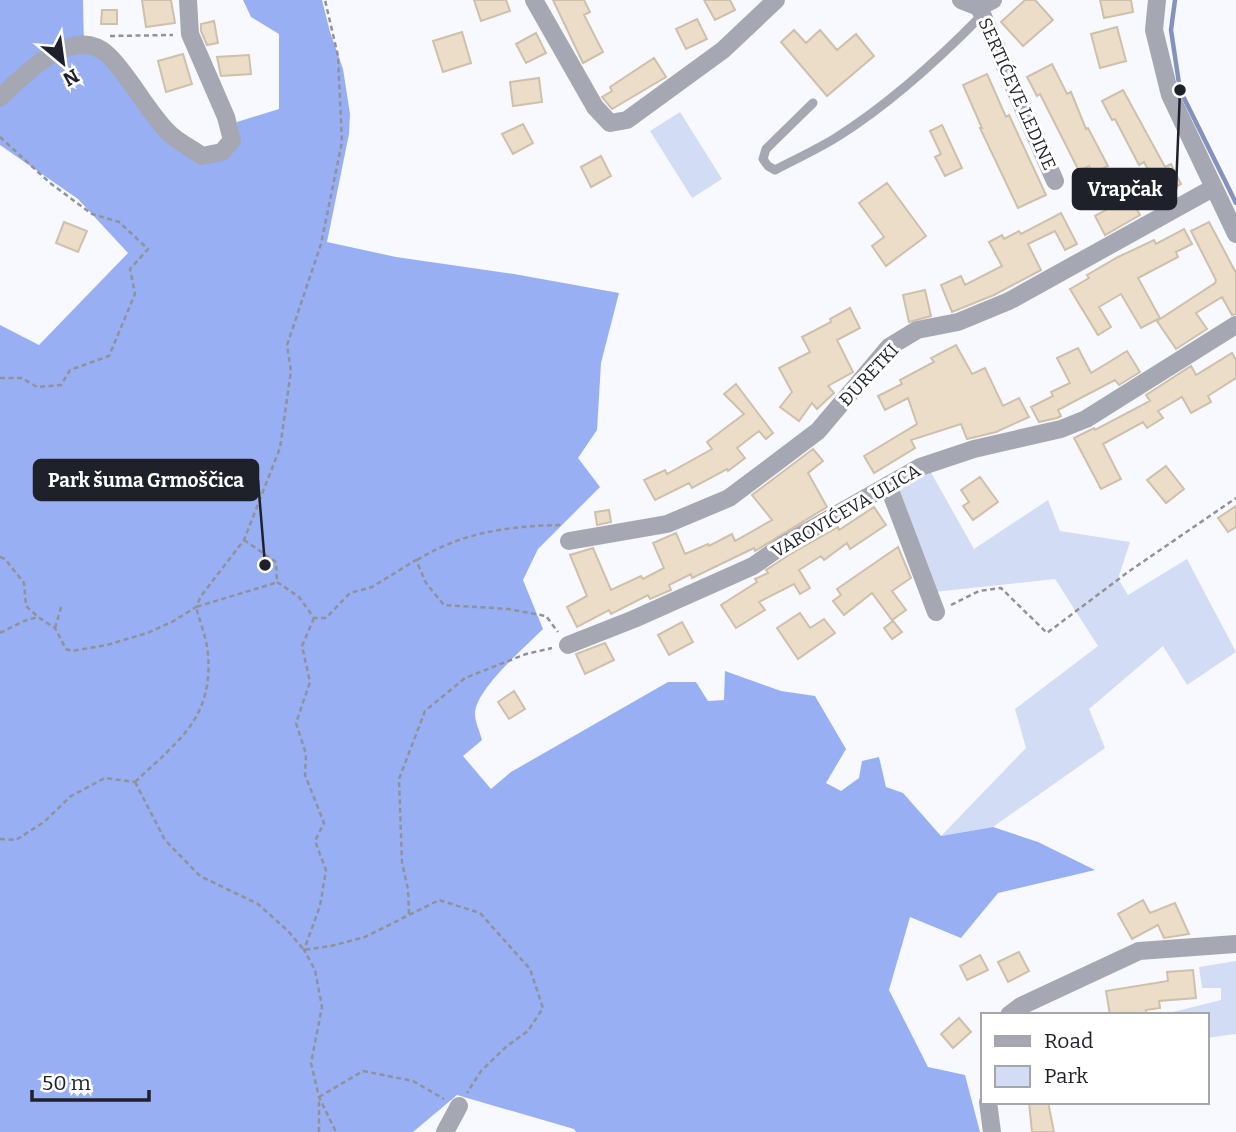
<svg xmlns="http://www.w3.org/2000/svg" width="1236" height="1132" font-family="Bitter,serif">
  <rect width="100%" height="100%" fill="#f7f9fe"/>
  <!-- green -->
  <path fill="#d2dcf5" d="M680 112 722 179 692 198 650 131Z
    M929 469 974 549 1048 500 1060 531 1130 542 1118 579 1128 595 1187 559 1236 652 1187 685 1163 646 1089 709 1105 748 993 827 941 836 1026 748 1015 709 1098 646 1055 579 934 592 895 493 899 487Z
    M1236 961V1034L1206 1038V1015H1161L1221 1000V988H1202L1199 967Z"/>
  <!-- forest -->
  <path fill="#98aff4" d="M0 0H83L84 50 102 57 188 154 238 141 237 122 279 109V34L251 17 243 0H322L330 32 343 69 350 114 349 134 327 242 396 257 514 274 619 293 601 363 597 430 578 458 600 487 538 549 523 580 543 629C526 646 475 690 475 714 475 722 480 732 482 740L463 756 491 789 511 772 668 682H696L708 701 724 700 725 671 781 691 815 696 846 749 826 783 841 791 859 778 862 761 879 757 886 787 903 793 941 836 993 827 1038 842 1095 870 998 893 961 938 910 917 889 990 928 1067 965 1075 980 1132H576L574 1129 457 1095 413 1132H0V325L39 345 128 253 78 199 0 145Z"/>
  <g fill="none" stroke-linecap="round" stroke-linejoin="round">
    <!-- stream -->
    <path stroke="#8492bc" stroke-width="4.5" d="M1175 0 1171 30 1180 90 1236 203"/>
  </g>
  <!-- building -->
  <path fill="#ebddc7" stroke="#cec0ab" stroke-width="2" d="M142 0H171L175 23 146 27Z
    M474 0H506L510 11 481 21Z
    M553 0H584L590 12 584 15 603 52 583 63Z
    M704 0H730L735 10 715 20Z
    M1025 0H1035L1053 20 1023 46 1001 22Z
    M1100 0H1131L1133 12 1104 18Z
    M102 10H117V24H101Z
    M697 19 707 39 686 49 676 29Z
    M214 21 218 43 207 45 201 31V24Z
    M1117 27 1126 61 1100 68 1091 34Z
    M794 30 806 43 820 30 837 50 856 34 874 56 827 96 781 42Z
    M462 32 471 63 443 72 433 41Z
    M536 33 546 53 526 63 516 44Z
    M183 54 192 84 166 92 158 61Z
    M249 55 251 74 221 76 217 57Z
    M654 58 666 77 612 109 602 97 612 91 610 87Z
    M1052 64 1067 94 1071 92 1086 129 1088 128 1108 166 1093 173 1089 166 1079 171 1040 94 1037 96 1027 77Z
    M987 74 1006 117 1009 115 1046 195 1018 208 980 128H982L963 85Z
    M539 78 542 102 513 106 510 82Z
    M1123 90 1165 167 1171 164 1181 184 1161 194 1144 162 1139 165 1115 119 1112 120 1102 101Z
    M523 124 533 143 513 154 502 134Z
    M942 125 962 168 945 176 935 157 941 154 930 131Z
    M601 156 611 176 591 187 581 167Z
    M1121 182 1140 215 1105 235 1095 216 1111 207 1103 191Z
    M887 183 926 236 886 266 872 246 884 237 859 203Z
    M1061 213 1077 244 1065 250 1055 231 1028 244 1041 270 994 295 952 312 941 285 961 276 965 285 1002 266 989 242 1002 235 1004 239 1019 231 1021 234Z
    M64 222 87 231 78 252 56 243Z
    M1209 222 1236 273V314L1232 315 1222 297 1196 313 1207 329 1176 349 1157 321 1215 283 1216 280 1191 231Z
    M1184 229 1192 244 1176 252 1178 257 1138 278 1160 318 1141 328 1121 294 1099 307 1111 327 1098 335 1070 289 1089 278 1087 275 1118 257 1154 240 1156 244Z
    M925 290 931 316 909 322 903 295Z
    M850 308 860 328 837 340 853 372 828 386 834 393 817 409 812 403 799 421 780 407 792 392 779 368 810 352 802 337 831 322 830 319Z
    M956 345 972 374 985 368 1003 406 1019 398 1029 417 996 432 967 439 961 424 911 440 915 448 874 473 864 456 917 424 908 398 885 410 878 396 902 384 900 380 934 362 931 358Z
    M1078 348 1091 373 1127 351 1140 372 1119 385 1115 380 1073 402 1058 410 1061 416 1057 418 1039 422 1031 407 1053 396 1051 392 1070 383 1057 358Z
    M1232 353 1236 360V378L1208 396 1211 402 1191 413 1182 397 1158 411 1163 418 1147 428 1143 422 1103 444 1121 479 1101 489 1074 438 1094 428 1095 430 1150 401 1146 395 1191 366 1196 375Z
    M736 384 773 433 766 439 759 431 737 448 745 458 728 471 727 469 692 488 689 483 655 500 644 480 665 470 667 474 712 449 707 442 744 414 724 394Z
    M813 449 823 461 808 473 827 507 755 551 754 548 692 578 691 574 669 585 671 590 650 599 648 595 611 614 609 610 577 627 567 607 587 596 570 555 593 548 611 590 641 576 643 579 664 568 653 543 676 533 685 554 708 544 709 546 732 534 735 541 772 520 752 495Z
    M1166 466 1184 489 1166 503 1147 480Z
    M980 477 998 502 973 520 963 506 969 502 961 490Z
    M1236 506V527L1228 532 1218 518Z
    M874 507 886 525 850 549 847 543 824 560 821 556 799 570 810 588 800 594 794 584 759 602 765 610 736 628 721 605 757 582 755 579 768 573 766 570 789 555 838 527 839 530Z
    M609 510 611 522 597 525 595 512Z
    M898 547 911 578 892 591 906 610 892 620 872 593 844 615 833 601 841 595 837 589Z
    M800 613 810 628 824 619 835 633 798 659 777 628Z
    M893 621 902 632 892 639 884 628Z
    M682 622 693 642 669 655 658 635Z
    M605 643 614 660 585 674 576 654Z
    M514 691 525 709 509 719 498 702Z
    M1143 900 1150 913 1175 903 1189 934 1164 938 1158 925 1132 939 1118 914Z
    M1019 952 1029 971 1008 982 998 962Z
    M980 955 988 970 967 980 960 966Z
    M1193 970 1196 998 1159 1001 1160 1008 1146 1010 1147 1015H1110L1106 991 1168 981 1167 972Z
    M959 1018 971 1032 953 1048 941 1034Z
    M1029 1102H1048L1054 1132H1032Z"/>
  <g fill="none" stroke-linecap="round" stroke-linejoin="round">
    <!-- path -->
    <path stroke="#909299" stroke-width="2.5" stroke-dasharray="5 3.5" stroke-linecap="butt" d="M110 36 173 35
      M0 137 50 183 92 214 119 222 148 249 130 269 135 294 109 356 70 370 61 385 37 387 22 378H0
      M244 540 276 562 277 582
      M0 557 5 559 24 583 26 606 38 617
      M417 560C463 532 508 526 562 525
      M277 582 299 597 314 618H326L350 593 372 587 416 560 426 583 444 605 508 609 546 616 558 632
      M951 605 979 591 1001 588 1047 633 1128 572 1236 498
      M314 618 302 646 310 682 296 723 306 754 305 775 324 823 315 841 326 870 320 906 304 950 315 970 322 1007 311 1063 319 1097 336 1132
      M55 628 62 604
      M0 633 24 621 38 617 55 628 66 649 72 651 107 645 147 633 172 622 196 607 201 596 244 540 280 448 291 371 287 345 321 244 342 142 338 56 325 0
      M135 782 165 840 200 876 258 904 288 931 304 950 331 946 365 937 439 900 480 913 530 969 543 1008 528 1031 507 1046 481 1071 467 1093
      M135 782C177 742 213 719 208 655 207 639 200 622 196 607L275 583
      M0 839 16 840 44 822 71 796 105 778 135 782
      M409 914 408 889 402 863 399 779 425 711 465 678 526 654 552 648
      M319 1097 363 1071 413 1081 444 1099
      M319 1132V1101"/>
    <!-- service -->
    <path stroke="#a5a8b2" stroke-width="9" d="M813 103 766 149 763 159 768 166 775 170C796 159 818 149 837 137 891 103 938 60 982 15"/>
    <!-- minor -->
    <path stroke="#a5a8b2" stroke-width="18" d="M534 0 595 107 610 123 627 120 723 50 776 0
      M961 0 979 7 993 0
      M1157 0 1154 30 1170 95 1236 234
      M979 7 1055 181
      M0 98C24 74 74 23 108 55 129 75 145 108 167 131 176 141 191 148 202 156L222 152 232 140 226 117 190 34 188 0
      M888 485 936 612
      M569 541 667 524 729 498 818 431 889 347 917 330 958 322 1009 301 1213 188
      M568 645 634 619 753 566 783 545 920 467 974 449 1061 429 1086 419 1236 325
      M1009 1015 1021 1006 1139 951 1236 944
      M988 1102 992 1132
      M445 1132 459 1106"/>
  </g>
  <g text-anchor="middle" stroke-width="6" stroke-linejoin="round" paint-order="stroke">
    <!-- street labels -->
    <g font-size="18" fill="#1f212a" stroke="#fff">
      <text transform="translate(1017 94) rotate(66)" y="6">SERTIĆEVE LEDINE</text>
      <text transform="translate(869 375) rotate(-47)" y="6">ĐURETKI</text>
      <text transform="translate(846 511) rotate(-30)" y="6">VAROVIĆEVA ULICA</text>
    </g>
  </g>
  <!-- callouts -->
  <path fill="none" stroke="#1f212a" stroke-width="2.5" d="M1180 90L1176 189M265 565L258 480"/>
  <g fill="#1f212a" stroke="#fff" stroke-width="2.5">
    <circle cx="1180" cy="90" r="7"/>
    <circle cx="265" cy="565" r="7"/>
  </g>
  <g fill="#1f212a" stroke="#1f212a" stroke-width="2.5">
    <rect x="1073" y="169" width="103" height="40" rx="7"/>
    <rect x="34" y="460" width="224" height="40" rx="7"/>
  </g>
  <g font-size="19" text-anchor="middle" font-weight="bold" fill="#fff">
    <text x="1125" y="196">Vrapčak</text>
    <text x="146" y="487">Park šuma Grmoščica</text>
  </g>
  <!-- legend -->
  <rect x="981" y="1013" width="228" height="91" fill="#ffffff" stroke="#a5a6aa" stroke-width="2"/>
  <rect x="995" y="1036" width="35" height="10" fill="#a5a8b2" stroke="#a5a6aa" stroke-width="2"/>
  <text x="1044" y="1048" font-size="21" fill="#1f212a">Road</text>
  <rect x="995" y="1066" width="35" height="21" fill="#d2dcf5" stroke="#a5a6aa" stroke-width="2"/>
  <text x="1044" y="1083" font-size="21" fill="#1f212a">Park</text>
  <!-- north arrow -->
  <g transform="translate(63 63) rotate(151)" stroke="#ffffff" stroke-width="5" paint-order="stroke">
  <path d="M0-5L12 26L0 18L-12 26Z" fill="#1f212a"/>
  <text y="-10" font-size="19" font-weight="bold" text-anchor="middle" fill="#1f212a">N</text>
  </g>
  <!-- scale -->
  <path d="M32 1090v10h117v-10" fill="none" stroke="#1f212a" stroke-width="3.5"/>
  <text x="42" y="1090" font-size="21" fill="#1f212a" stroke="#ffffff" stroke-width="5" paint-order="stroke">50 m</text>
</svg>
